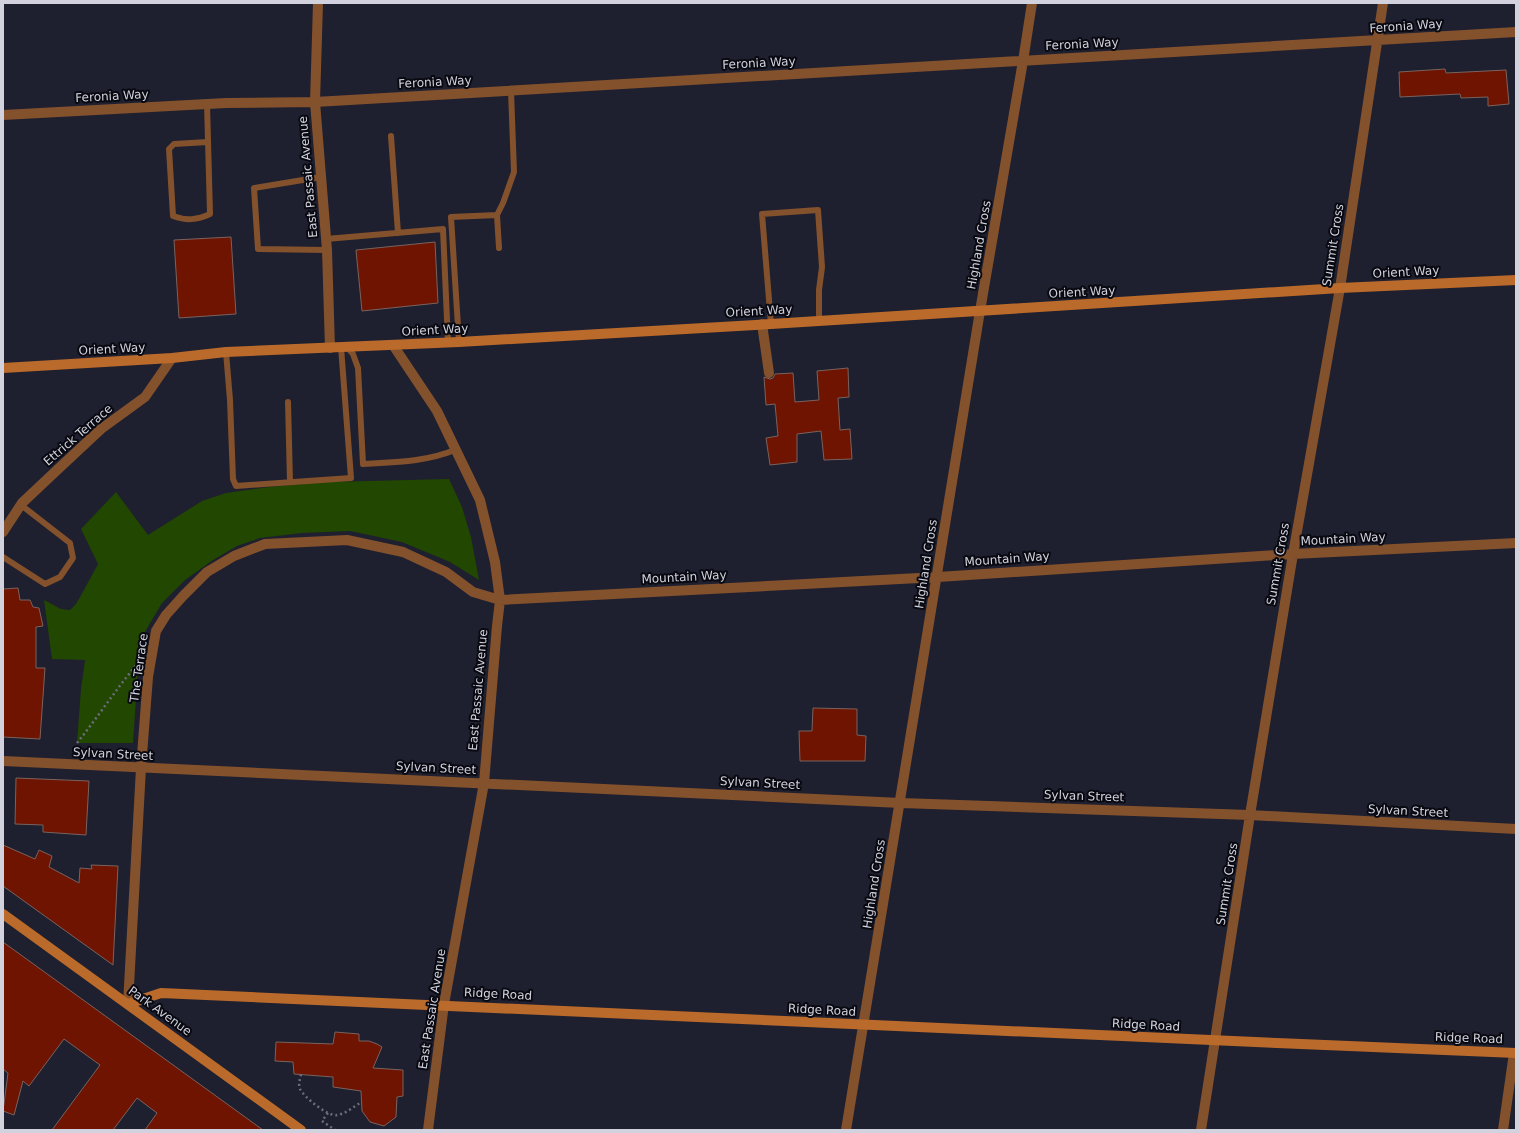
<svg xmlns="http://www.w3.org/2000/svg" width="1519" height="1133" font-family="'DejaVu Sans',sans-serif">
  <rect width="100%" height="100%" fill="#1e1f2f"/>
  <!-- green -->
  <path fill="#224700" d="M449 479 462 507 471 537 479 580 450 562 402 542 350 531 302 533 260 538 237 546 213 560 185 580 162 603 146 630 139 654 133 743H77L81 689 85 660 52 659 44 600 61 609 70 610 76 604 85 588 98 564 81 529 116 492 148 535 202 501 226 493 269 487 327 482Z"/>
  <!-- building -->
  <path fill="#6f1400" stroke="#79635e" d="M1445 69 1446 73 1506 70 1509 104 1488 106V97L1461 98 1460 94 1400 97 1399 72Z
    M231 237 236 314 179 318 174 240Z
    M435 242 438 303 362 311 356 250Z
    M848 368 849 397 838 398 840 430 850 429 852 459 824 460 821 431 797 434V462L770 465 766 438 778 436 775 404 766 405 764 377 770 379 773 378 775 374 793 373 795 402 819 400 817 371Z
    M18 588 20 600H30L33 607 39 608 43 626 36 627V668H45L40 739 3 737V589Z
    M813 708 857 709V735L866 736 865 761H800L799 731H812Z
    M16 778 89 781 86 835 43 832V825L15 824Z
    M3 845 35 859 39 850 52 856 49 867 79 883 80 868 92 869 91 865 118 866 113 965 3 886Z
    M3 942 263 1130H145L157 1113 137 1098 113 1130H52L100 1065 64 1039 29 1086 23 1081 14 1115 3 1111 8 1073 3 1069Z
    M335 1032 359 1034V1041H369L377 1044 382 1047 373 1068 403 1070V1096L397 1097 396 1117 384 1126 370 1122 362 1111 361 1091 333 1087V1077L294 1074 293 1062 275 1061 276 1042 333 1044Z"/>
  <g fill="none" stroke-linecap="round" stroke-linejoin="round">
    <!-- path -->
    <path stroke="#6d6e7c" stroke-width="2.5" stroke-dasharray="2 3" stroke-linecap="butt" d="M77 743C98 717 116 689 138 663
      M301 1074C300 1080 298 1084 300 1089 304 1097 328 1117 337 1115 346 1114 354 1106 362 1102
      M328 1113 322 1121 335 1130"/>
    <!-- lane -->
    <path stroke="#83512c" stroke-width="6" d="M207 104 210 214C197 220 187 221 173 216L169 149 174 144 208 142
      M391 136 398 233
      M321 177 254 188 258 249 327 250
      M497 215 499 248
      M326 239 443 229 448 342
      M771 324 762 214 818 210 822 267 819 290V320
      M459 342 451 217 497 215 503 203 514 172 511 91
      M347 347 353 354 358 368 363 464C395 462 425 462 455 450
      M226 352 230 400 233 479 236 486 351 478 341 347
      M288 402 290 482
      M3 557 45 584 60 577 73 558 70 543 21 505"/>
    <!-- street -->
    <path stroke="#83512c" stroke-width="10" d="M318 3 315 102 327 250 330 348
      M3 115 226 103 315 102 1516 32
      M762 324 769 373
      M393 345 437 411 480 500 495 562 500 600 497 626 484 783 444 1004 428 1130
      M3 532 22 503 56 471 101 429 145 397 172 358
      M3 761 901 803 1250 815 1516 829
      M128 1004 141 768 148 677 156 631 166 615 183 596 207 572 234 556 265 544 347 540 403 552 446 572 473 592 500 600 938 577 1293 554 1516 543
      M846 1130 980 311 1023 61 1032 3
      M1201 1130 1250 815 1293 554 1340 288 1383 3
      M1503 1130 1514 1053"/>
    <!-- secondary -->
    <path stroke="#ba6a2a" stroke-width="10" d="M3 368 172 358 226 352 459 342 771 324 1340 288 1516 280
      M3 914 301 1130
      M128 1004 161 993C612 1011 1064 1035 1516 1053"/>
  </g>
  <g text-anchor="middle" stroke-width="4" stroke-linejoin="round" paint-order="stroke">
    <!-- street labels -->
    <g font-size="12" fill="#d1d2dd" stroke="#090a11">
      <text transform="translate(1406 26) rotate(-4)" y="4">Feronia Way</text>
      <text transform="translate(1082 44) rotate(-3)" y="4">Feronia Way</text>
      <text transform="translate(759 63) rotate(-3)" y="4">Feronia Way</text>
      <text transform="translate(435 82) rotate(-3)" y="4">Feronia Way</text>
      <text transform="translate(112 96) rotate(-3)" y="4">Feronia Way</text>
      <text transform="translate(308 177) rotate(-95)" y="4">East Passaic Avenue</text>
      <text transform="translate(979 245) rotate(-80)" y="4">Highland Cross</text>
      <text transform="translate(1333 245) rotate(-81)" y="4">Summit Cross</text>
      <text transform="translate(1406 272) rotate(-3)" y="4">Orient Way</text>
      <text transform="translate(1082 292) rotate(-3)" y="4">Orient Way</text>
      <text transform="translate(759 311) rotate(-3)" y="4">Orient Way</text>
      <text transform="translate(435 330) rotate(-3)" y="4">Orient Way</text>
      <text transform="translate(112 349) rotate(-3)" y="4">Orient Way</text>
      <text transform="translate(78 435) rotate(-41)" y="4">Ettrick Terrace</text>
      <text transform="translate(1343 539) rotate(-3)" y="4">Mountain Way</text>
      <text transform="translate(1007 559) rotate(-4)" y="4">Mountain Way</text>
      <text transform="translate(926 564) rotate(-81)" y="4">Highland Cross</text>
      <text transform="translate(1278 564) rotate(-80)" y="4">Summit Cross</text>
      <text transform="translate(684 577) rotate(-3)" y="4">Mountain Way</text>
      <text transform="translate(139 668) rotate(-82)" y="4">The Terrace</text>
      <text transform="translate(478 690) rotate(-85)" y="4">East Passaic Avenue</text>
      <text transform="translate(113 754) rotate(3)" y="4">Sylvan Street</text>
      <text transform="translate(436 768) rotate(3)" y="4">Sylvan Street</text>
      <text transform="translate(760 783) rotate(3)" y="4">Sylvan Street</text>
      <text transform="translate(1084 796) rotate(2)" y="4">Sylvan Street</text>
      <text transform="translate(1408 811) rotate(3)" y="4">Sylvan Street</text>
      <text transform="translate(874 884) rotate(-81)" y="4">Highland Cross</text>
      <text transform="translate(1227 884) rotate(-81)" y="4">Summit Cross</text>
      <text transform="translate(498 994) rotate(3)" y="4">Ridge Road</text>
      <text transform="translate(432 1009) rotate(-81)" y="4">East Passaic Avenue</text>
      <text transform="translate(822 1010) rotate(3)" y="4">Ridge Road</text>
      <text transform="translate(160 1011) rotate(36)" y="4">Park Avenue</text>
      <text transform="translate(1146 1025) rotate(3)" y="4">Ridge Road</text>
      <text transform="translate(1469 1038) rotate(2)" y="4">Ridge Road</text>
    </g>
  </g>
  <!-- border -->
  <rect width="1519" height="1133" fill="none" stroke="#d1d2dd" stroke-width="8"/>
</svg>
